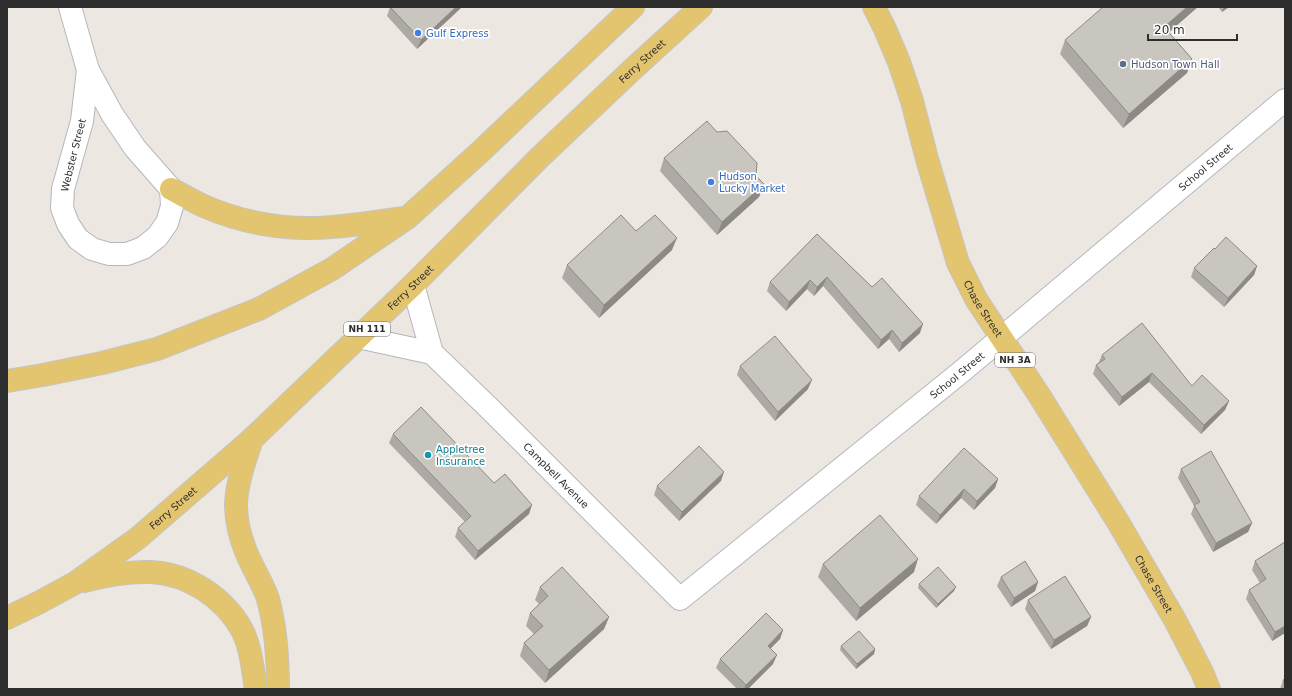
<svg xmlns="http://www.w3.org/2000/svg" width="1292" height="696" font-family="'DejaVu Sans',sans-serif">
  <rect width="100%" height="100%" fill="#ede7e1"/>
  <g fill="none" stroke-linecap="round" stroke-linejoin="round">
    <!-- minor casing -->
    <g stroke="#b4b7bf" stroke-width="24">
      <g id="minor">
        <path d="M70 7 88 70"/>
        <path d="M88 70 112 114 135 148 171 189 172 206 167 223 157 237 143 248 127 254H109L92 249 78 239 68 224 62 208 63 189 82 121Z"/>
        <path id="s1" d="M413 285 432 353 489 408 680 599 961 372 1285 100"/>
        <path d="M358 337 432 353"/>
      </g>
    </g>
    <!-- major casing -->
    <g stroke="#c4c4c4" stroke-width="24">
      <g id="major">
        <path id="s2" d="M874 7 885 29 899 62 912 101 927 159 958 263 976 299 1039 395 1118 522 1175 620 1202 672 1209 689"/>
        <path d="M171 189C183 195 194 202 206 207 236 220 271 227 304 228 337 229 371 222 404 218"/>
        <path d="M7 381 43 375 102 363 157 349 259 309 332 269 407 218 479 153 633 7"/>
        <path d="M252 439C245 460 237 482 236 504 236 518 240 536 245 549 251 566 262 581 268 599 276 628 278 659 278 689"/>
        <path d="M84 581C106 576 128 571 151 572 188 574 224 597 242 630 251 647 253 671 256 689"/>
        <path id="s3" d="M7 618 38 603 75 583 138 538 252 439 413 285 539 158 634 68 701 7"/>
      </g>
    </g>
    <!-- minor -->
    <use href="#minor" stroke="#fff" stroke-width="22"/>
    <!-- major -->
    <use href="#major" stroke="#e4c56f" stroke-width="22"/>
  </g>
  <!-- wall -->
  <path fill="#ada9a4" d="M390 7H462L417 49 387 16Z
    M1218 7H1229L1222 12Z
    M1169 32 1192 59 1187 73 1123 128 1060 54 1065 40Z
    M664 158 756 176 764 184 759 197 717 235 660 171Z
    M636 231 672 250 599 318 562 278 567 265Z
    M817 234 920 333 899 352 889 339 878 349 823 286 814 296 807 289 786 311 767 291 770 282Z
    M1215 249 1257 266 1254 275 1224 307 1191 277 1194 268Z
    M1102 355 1192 386 1229 401 1225 410 1201 434 1149 382 1119 406 1093 374 1096 365 1098 364Z
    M740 366 808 389 775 421 737 375Z
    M393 434 494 483 529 514 475 560 455 537 458 528 465 522 389 443Z
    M1181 469 1252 523 1248 532 1213 552 1191 514 1194 506 1178 478Z
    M998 479 995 488 974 510 961 498 936 524 916 505 919 496Z
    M721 481 679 521 654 495 657 486Z
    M1285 542V633L1272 641 1246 599 1249 590 1260 583 1252 570 1255 561Z
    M823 564 914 572 856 621 818 577Z
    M1001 577 1038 582 1035 591 1011 607 997 586Z
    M919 584 954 591 936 608 918 588Z
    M540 587 609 617 604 629 545 683 520 656 524 643 534 634 526 626 530 613 539 604 535 600Z
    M1028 600 1091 617 1087 626 1051 649 1025 609Z
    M783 630 780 639 771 648 773 664 748 689H737L716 668 720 659Z
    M841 646 875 649 874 654 856 669 840 650Z
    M1285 679V689H1280L1283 680Z"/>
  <!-- shaded-wall -->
  <path fill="#8d8a86" d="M456 7H462L417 49 421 40Z
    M1187 7H1198L1159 41 1164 27Z
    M1224 7H1229L1222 12Z
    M1192 59 1187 73 1123 128 1129 114Z
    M764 184 759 197 717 235 722 222Z
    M677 238 672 250 599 318 604 305Z
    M1257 266 1254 275 1224 307 1228 298Z
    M827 277 823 286 814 296 817 287Z
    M810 280 807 289 786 311 789 302Z
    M923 324 920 333 899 352 902 343Z
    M892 330 889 339 878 349 881 340Z
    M1152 373 1149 382 1119 406 1122 397Z
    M812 380 808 389 775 421 778 412Z
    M1229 401 1225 410 1201 434 1204 425Z
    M724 472 721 481 679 521 682 512Z
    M998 479 995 488 974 510 977 501Z
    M964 489 961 498 936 524 940 515Z
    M532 505 529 514 475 560 478 551Z
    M1252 523 1248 532 1213 552 1216 543Z
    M918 559 914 572 856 621 860 608Z
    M1038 582 1035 591 1011 607 1014 598Z
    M956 587 954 591 936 608 938 604Z
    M609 617 604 629 545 683 549 670Z
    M1091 617 1087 626 1051 649 1054 640Z
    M1285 626V633L1272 641 1275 632Z
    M783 630 780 639 764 655 768 646Z
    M875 649 874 654 856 669 857 664Z
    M777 655 773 664 748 689H744L746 685Z"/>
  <!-- building -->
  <path fill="#c9c5bf" stroke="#8d8a86" d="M390 7H456L421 40Z
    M1103 7H1187L1164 27 1192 59 1129 114 1065 40Z
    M707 121 717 132 727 131 757 163 756 176 764 184 722 222 664 158Z
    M621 215 636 231 655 215 677 238 604 305 567 265Z
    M817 234 872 287 882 278 923 324 902 343 892 330 881 340 827 277 817 287 810 280 789 302 770 282Z
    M1226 237 1257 266 1228 298 1194 268 1214 248 1215 249Z
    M1142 323 1192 386 1202 375 1229 401 1204 425 1152 373 1122 397 1096 365 1105 359 1102 355Z
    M775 336 812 380 778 412 740 366Z
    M421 407 494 483 505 474 532 505 478 551 458 528 471 516 393 434Z
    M699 446 724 472 682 512 657 486Z
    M964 448 998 479 977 501 964 489 940 515 919 496Z
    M1211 451 1252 523 1216 543 1194 505 1200 502 1181 469Z
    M880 515 918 559 860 608 823 564Z
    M1285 542V572L1284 573 1285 575V626L1275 632 1249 590 1266 579 1255 561Z
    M1025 561 1038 582 1014 598 1001 577Z
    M562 567 609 617 549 670 524 643 543 626 530 613 548 596 540 587Z
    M938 567 956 587 938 604 919 584Z
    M1065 576 1091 617 1054 640 1028 600Z
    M766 613 783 630 768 646 777 655 746 685 720 659Z
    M859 631 875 649 857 664 841 646Z
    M1285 679V684L1283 680Z"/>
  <!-- markers -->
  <g fill="#3f7fe0" stroke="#fff" stroke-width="1.5">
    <circle cx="418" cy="33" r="4"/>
    <circle cx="711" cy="182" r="4"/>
  </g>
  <circle fill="#5c6f8a" stroke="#fff" stroke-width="1.5" cx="1123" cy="64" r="4"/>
  <circle fill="#0f9aa8" stroke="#fff" stroke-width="1.5" cx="428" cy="455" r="4"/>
  <g text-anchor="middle" stroke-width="3.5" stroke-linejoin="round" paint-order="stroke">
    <!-- shield labels -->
    <g fill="#fff" stroke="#6c6c6c" stroke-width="1">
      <rect x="344" y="322" width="46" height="14" rx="3"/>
      <rect x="995" y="353" width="40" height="14" rx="3"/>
    </g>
    <g font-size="9" font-weight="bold" fill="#2d2d2d">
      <text x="367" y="332">NH 111</text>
      <text x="1015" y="363">NH 3A</text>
    </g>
    <!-- shop labels -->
    <g font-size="10" fill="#366cbe" stroke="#fff" text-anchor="start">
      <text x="426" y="37">Gulf Express</text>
      <text x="719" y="180">Hudson<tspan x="719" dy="12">Lucky Market</tspan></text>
    </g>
    <!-- street labels -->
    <g font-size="10" fill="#2d2d2d" stroke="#fff">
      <text dy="4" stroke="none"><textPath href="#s3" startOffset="848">Ferry Street</textPath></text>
      <text transform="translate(73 155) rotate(-76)" y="4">Webster Street</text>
      <text dy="4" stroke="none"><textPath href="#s1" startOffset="1100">School Street</textPath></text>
      <text dy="4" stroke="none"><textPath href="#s3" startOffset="524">Ferry Street</textPath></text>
      <text dy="4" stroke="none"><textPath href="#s2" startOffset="322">Chase Street</textPath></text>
      <text dy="4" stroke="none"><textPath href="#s1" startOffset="776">School Street</textPath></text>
      <text dy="4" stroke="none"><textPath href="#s1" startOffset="245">Campbell Avenue</textPath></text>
      <text dy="4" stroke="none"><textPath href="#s3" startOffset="200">Ferry Street</textPath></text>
      <text dy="4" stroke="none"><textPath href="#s2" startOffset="646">Chase Street</textPath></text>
    </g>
    <!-- service labels -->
    <g font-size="10" fill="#4e5e75" stroke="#fff" text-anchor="start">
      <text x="1131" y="68">Hudson Town Hall</text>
    </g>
    <!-- culture labels -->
    <g font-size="10" fill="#0d838f" stroke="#fff" text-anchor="start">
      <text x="436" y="453">Appletree<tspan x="436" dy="12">Insurance</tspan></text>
    </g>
  </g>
  <!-- border -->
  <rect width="1292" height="696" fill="none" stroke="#2d2d2d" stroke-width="16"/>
  <!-- scale -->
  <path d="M1148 34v6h89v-6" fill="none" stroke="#2d2d2d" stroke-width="2"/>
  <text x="1154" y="34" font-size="12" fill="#2d2d2d" stroke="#ffffff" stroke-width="3" paint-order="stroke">20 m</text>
</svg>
